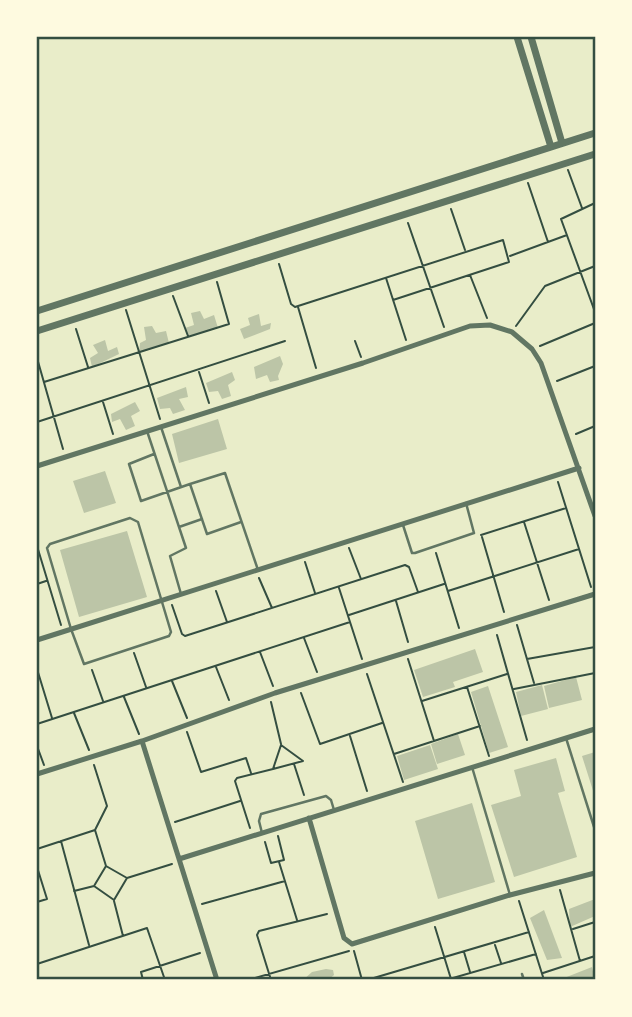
<svg xmlns="http://www.w3.org/2000/svg" width="632" height="1017" font-family="Figtree,sans-serif">
  <rect width="100%" height="100%" fill="#e9edc9"/>
  <!-- building -->
  <path fill="#bcc5a7" d="M200 311 204 319 214 315 218 328 188 337 185 328 194 325 191 313Z
    M259 314 261 326 271 323 270 329 244 339 240 329 250 325 248 318Z
    M152 326 156 333 166 331 169 343 139 353 140 343 146 340 144 327Z
    M105 340 108 351 117 347 119 354 92 367 90 358 98 353 93 345Z
    M280 356 283 364 278 376 279 380 270 382 267 375 256 379 254 367Z
    M232 372 235 380 228 385 231 396 222 399 218 391 209 392 206 383Z
    M186 387 188 397 179 399 185 410 173 414 170 408 160 409 157 398Z
    M135 402 140 411 131 416 135 426 126 430 120 419 112 422 111 414Z
    M218 419 227 449 179 463 172 434Z
    M105 471 116 503 84 513 73 481Z
    M127 531 147 597 79 617 60 550Z
    M475 649 483 672 453 682 455 687 423 697 414 670Z
    M576 677 582 700 549 708 544 686Z
    M542 685 548 709 521 716 516 692Z
    M488 686 508 747 489 753 471 692Z
    M458 734 465 755 437 764 431 744Z
    M430 745 438 769 404 780 397 756Z
    M595 752V797L582 756Z
    M556 758 565 791 558 793 577 857 514 877 491 805 521 796 514 770Z
    M472 803 495 882 438 899 415 821Z
    M595 899V916L570 927 569 909Z
    M544 910 562 958 547 960 530 918Z
    M592 967 595 980H559Z
    M326 969 333 970 334 975 328 980H303L312 972Z"/>
  <g fill="none" stroke-linecap="round" stroke-linejoin="round">
    <!-- path -->
    <path stroke="#344e41" stroke-width="2" d="M568 170 582 208
      M528 183 548 242
      M595 203 561 219 595 312
      M451 209 465 250
      M408 223 444 327
      M510 256 567 235
      M279 264 291 304 295 307 503 240 509 262 393 300
      M470 275 487 318
      M386 278 406 340
      M173 296 188 336
      M298 307 316 368
      M126 310 160 419
      M516 326 545 286 595 266
      M76 329 88 367
      M355 341 361 357
      M540 346 595 323
      M37 358 63 449
      M199 372 209 403
      M557 381 595 366
      M44 382 229 324 217 282
      M103 402 113 434
      M37 422 285 341
      M576 434 595 426
      M558 482 591 587
      M524 522 549 600
      M481 535 566 508
      M482 537 504 612
      M37 546 61 625
      M349 548 361 579
      M436 553 459 628
      M305 562 315 593
      M259 578 272 608
      M37 584 46 581
      M339 588 362 659
      M216 591 227 622
      M448 591 579 549
      M396 601 408 642
      M172 605 182 634 185 636 405 565 409 567 418 592
      M349 615 444 584
      M517 625 534 683
      M497 635 527 740
      M304 638 317 672
      M260 652 273 686
      M134 653 146 687
      M408 659 434 741
      M527 659 595 647
      M216 667 229 700
      M37 669 52 718
      M92 670 103 701
      M367 674 403 782
      M172 681 187 718
      M467 687 489 756
      M514 689 595 673
      M301 693 320 744 382 723
      M124 697 139 734
      M422 701 507 674
      M271 702 281 744
      M74 713 89 750
      M37 724 350 622
      M187 732 201 772 246 758 251 773
      M350 736 367 791
      M37 746 44 765
      M394 754 480 726
      M294 764 304 795
      M94 765 107 806 95 830 106 866
      M175 822 240 801
      M250 828 235 781 237 778 273 769 281 745 303 761 273 769
      M61 841 89 945
      M265 842 271 863 284 860 278 836
      M37 849 95 830
      M279 862 297 920
      M37 867 47 899 37 902
      M127 878 172 864
      M560 890 580 961
      M74 891 94 886 106 866 127 878 114 900 94 886
      M114 901 123 936
      M519 901 544 980
      M202 904 285 881
      M435 927 451 979
      M573 929 595 922
      M495 945 501 963
      M354 951 362 980
      M464 952 470 972
      M37 964 147 928 165 980
      M543 973 595 956
      M143 980 141 972 200 953
      M248 980 349 951
      M271 980 257 935 259 931 327 914
      M367 980 529 932
      M446 980 536 954"/>
    <!-- service -->
    <path stroke="#617663" stroke-width="2.5" d="M161 427 181 487
      M147 431 186 548 170 556 181 594
      M154 454 129 464 141 501 190 484
      M130 518 138 522 171 632 169 636 84 664 71 629 47 548 50 544Z
      M241 522 207 534 190 484 225 473 258 570
      M403 525 412 553H415L474 533 466 503
      M179 527 202 519
      M566 738 595 830
      M472 767 510 895
      M262 833 259 821 261 814 326 796 331 800 334 810
      M522 974 524 980"/>
    <!-- minor -->
    <path stroke="#617663" stroke-width="5" d="M37 466 363 363 470 326 490 325 512 332 532 349 541 363 595 516
      M37 640 579 468
      M142 741 217 980
      M37 774 142 741 275 693 595 594
      M309 818 344 938 352 944 510 895 595 873
      M179 859 595 729"/>
    <!-- tertiary -->
    <path stroke="#617663" stroke-width="7" d="M517 37 551 147
      M531 37 562 143
      M37 311 595 133
      M37 331 595 154"/>
  </g>
  <!-- border -->
  <rect width="632" height="1017" fill="none" stroke="#fefae0" stroke-width="77"/>
  <rect x="38" y="38" width="556" height="940" fill="none" stroke="#344e41" stroke-width="2.5"/>
</svg>
